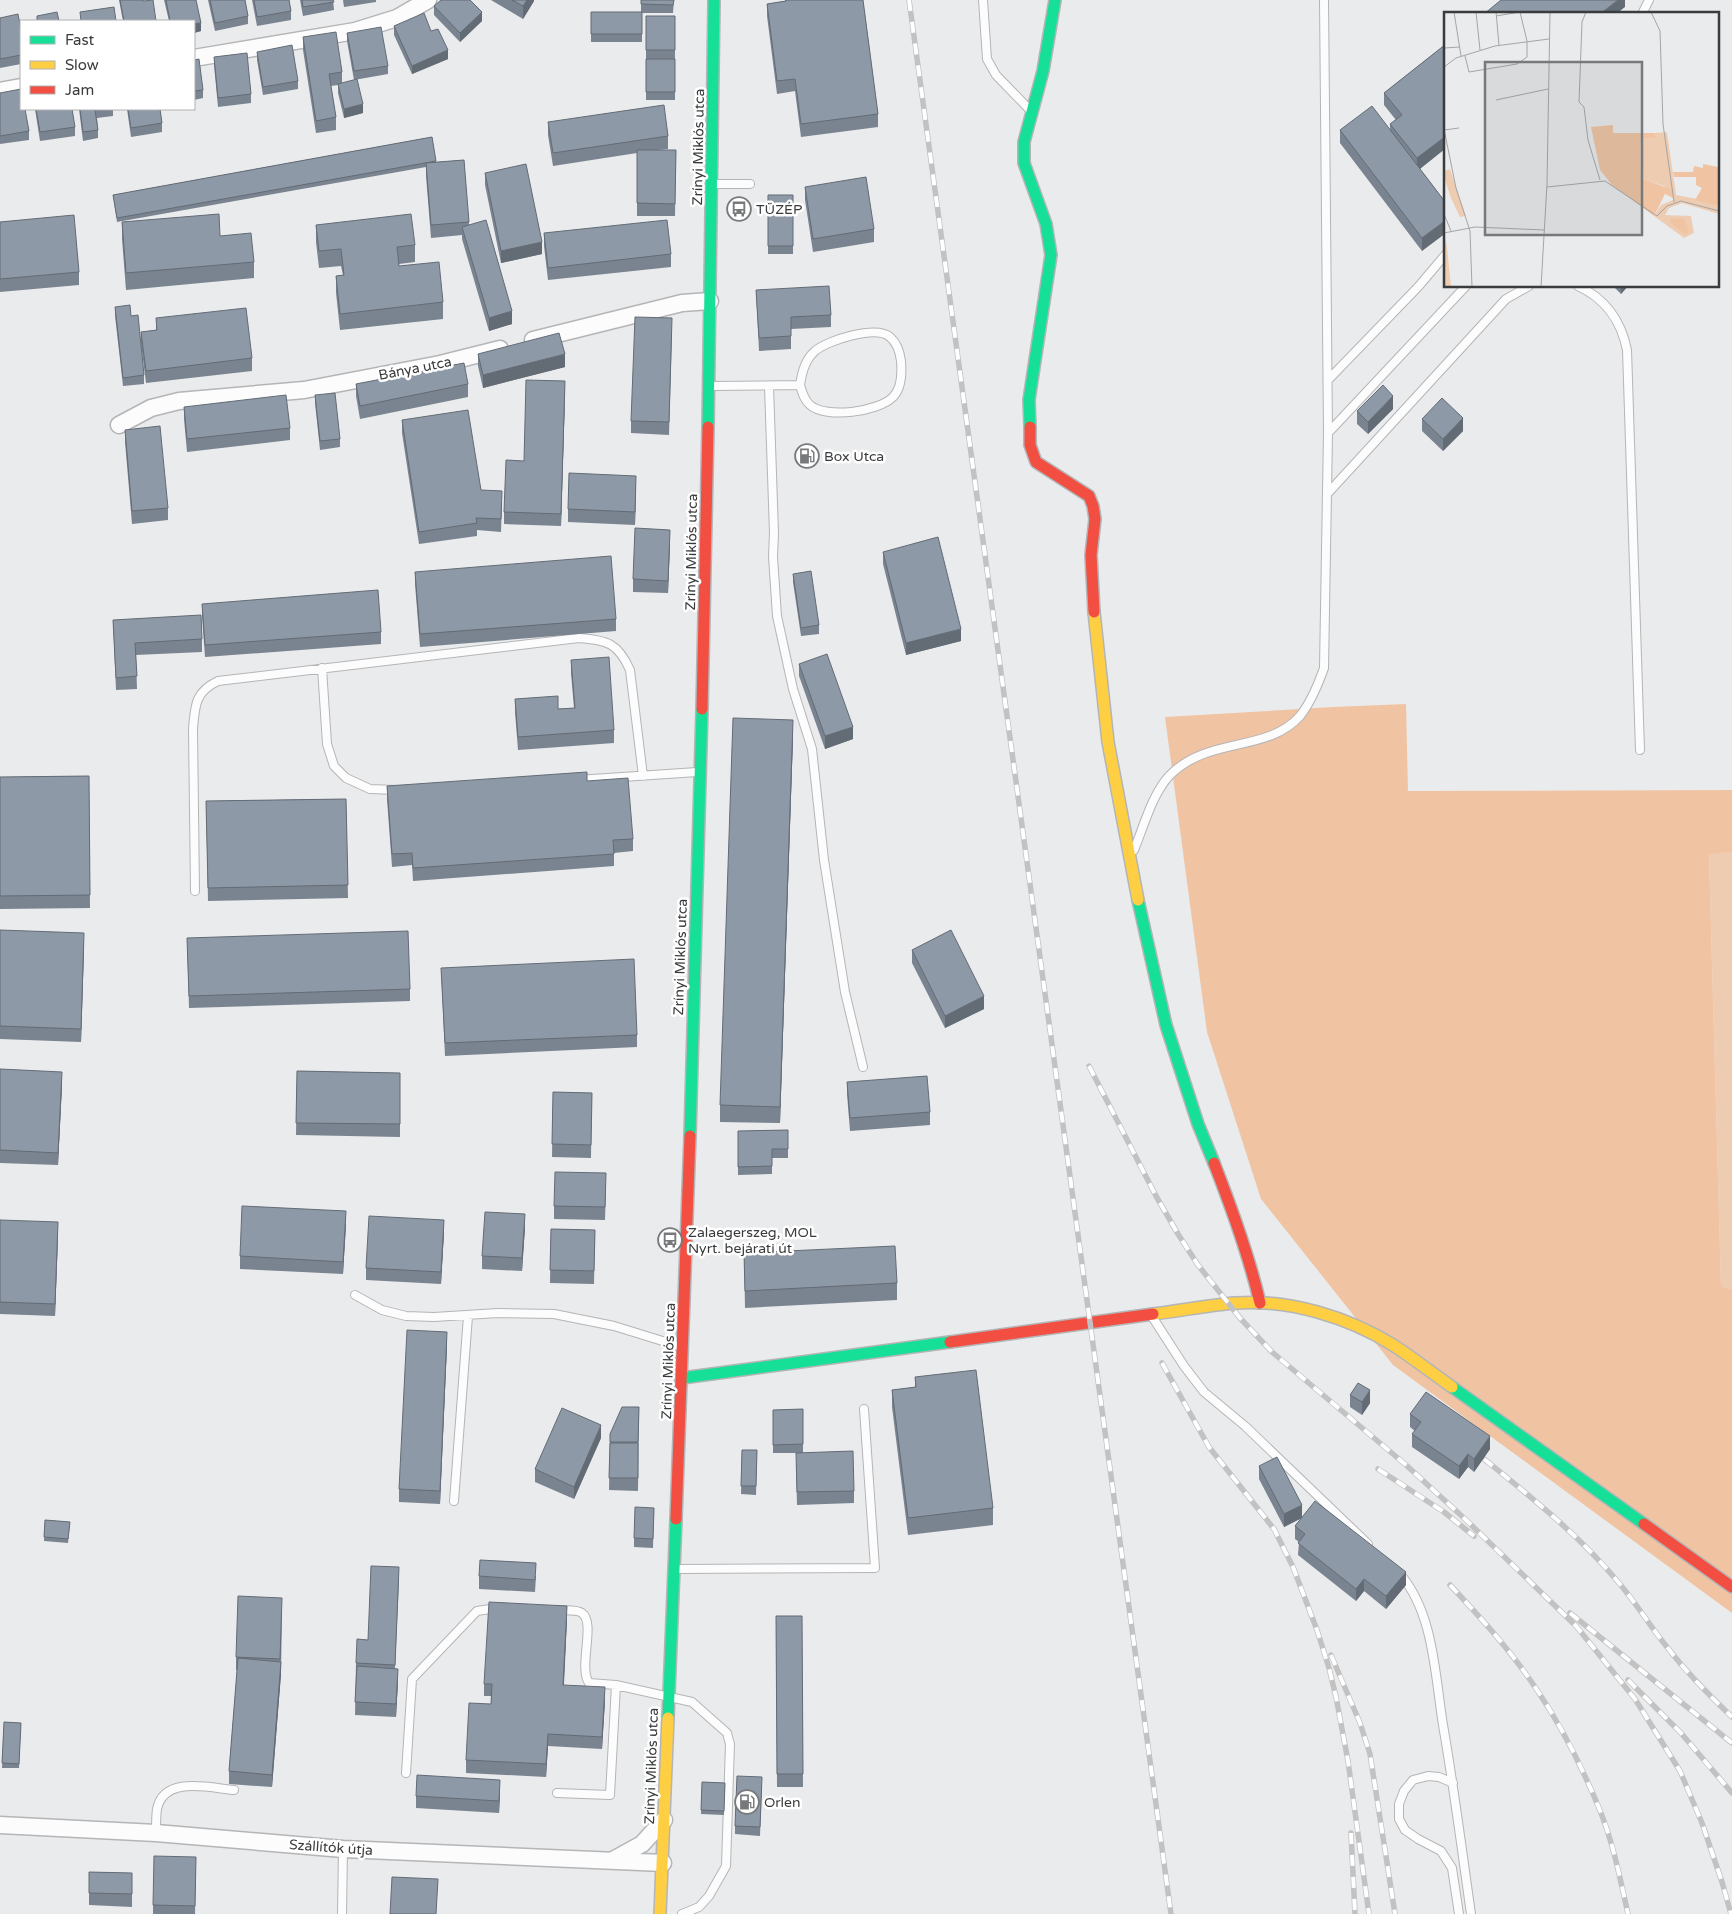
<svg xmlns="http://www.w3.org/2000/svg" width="1732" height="1914" font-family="'Varela Round',sans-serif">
  <rect width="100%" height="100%" fill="#eaebed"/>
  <!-- green -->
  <path fill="#eeccb1" d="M1732 852V1290L1721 1286 1709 853Z"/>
  <!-- forest -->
  <path fill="#f0c4a2" d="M1406 704 1408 791 1732 790V852L1709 854 1721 1286 1732 1290V1613L1393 1365 1261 1199 1207 1032 1165 717 1333 707Z"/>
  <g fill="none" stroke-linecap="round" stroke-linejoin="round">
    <!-- lane casing -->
    <g stroke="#b4b5b7" stroke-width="10">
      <path id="lane" d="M983 0 987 59 996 75 1029 109
        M1642 14 1649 0
        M715 184H750
        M1578 286C1606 299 1621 320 1627 350L1640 750
        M1328 380 1418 287 1446 254
        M712 386 800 385C802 392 804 400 810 405 826 419 878 412 893 397 902 388 902 373 901 361 900 353 897 343 890 337 876 325 828 340 815 351 805 360 802 372 800 385
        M769 386 774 533 773 557 777 616 793 689 812 749 824 860 845 992 863 1067
        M1328 433 1466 286
        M1328 493 1506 299 1529 286
        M322 668 327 744 334 766 346 778 370 789 395 790
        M577 780 697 772
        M1134 850C1144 826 1152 794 1170 775 1209 736 1267 753 1300 716 1311 702 1318 685 1324 668L1328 433 1324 0
        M195 891 193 729C195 705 195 692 218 681L579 638C607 640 618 643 630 670L643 776
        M355 1295 382 1310 406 1316 434 1317 498 1313 554 1314 614 1326 682 1347
        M1153 1318 1184 1366 1204 1392 1245 1426 1368 1544
        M454 1501 468 1316
        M678 1569 875 1568 864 1409
        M1400 1574C1434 1613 1435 1676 1443 1725 1454 1788 1462 1851 1471 1914
        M558 1610C565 1611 576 1609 582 1613 596 1623 578 1667 589 1683L616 1685 692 1702 727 1733 730 1744 726 1866 709 1896 699 1907 682 1914
        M406 1773 412 1679 477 1611 497 1608
        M1453 1783 1439 1777 1428 1776 1413 1780 1404 1791 1399 1804V1819L1405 1830 1418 1839 1441 1851 1452 1868 1459 1914
        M557 1793 610 1795 616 1685
        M156 1833C156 1825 156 1816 157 1809 164 1775 210 1788 234 1790
        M342 1914 343 1849"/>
    </g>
    <!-- street casing -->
    <g stroke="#b4b5b7" stroke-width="19">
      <path id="street" d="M194 58 355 31 397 18 428 0
        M0 91 21 87
        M533 340 682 303 710 301
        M119 425 151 408 179 401 304 390 440 364 500 349
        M0 1825 156 1833 343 1849 663 1863
        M613 1860 642 1844 664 1820"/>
    </g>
    <!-- fast casing -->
    <g stroke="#b4b5b7" stroke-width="14">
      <path id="fast" d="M708 427 714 0
        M1030 427 1029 400 1051 255 1046 224 1024 163V142L1043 71 1055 0
        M1138 900 1166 1025 1198 1124 1214 1163
        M690 1136 702 709
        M682 1378 950 1342
        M1452 1387 1644 1524
        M668 1718 676 1519"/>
    </g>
    <!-- slow casing -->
    <g stroke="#b4b5b7" stroke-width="14">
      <path id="slow" d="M1094 612 1108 742 1138 900
        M1153 1314C1180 1311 1208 1305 1236 1303 1289 1299 1348 1317 1393 1345 1413 1358 1432 1373 1452 1387
        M660 1914 668 1718"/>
    </g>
    <!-- jam casing -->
    <g stroke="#b4b5b7" stroke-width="14">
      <path id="jam" d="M1030 427V445L1036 462 1089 496 1093 506 1095 519 1091 555 1094 612
        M702 709 708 427
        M1214 1163C1232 1209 1249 1255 1260 1303
        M950 1342 1153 1314
        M676 1519 690 1136
        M1644 1524 1732 1587"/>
    </g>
    <!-- lane -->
    <use href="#lane" stroke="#fcfcfc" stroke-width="8"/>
    <!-- street -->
    <use href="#street" stroke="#fcfcfc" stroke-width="16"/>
    <!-- fast -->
    <use href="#fast" stroke="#16e098" stroke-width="11"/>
    <!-- slow -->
    <use href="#slow" stroke="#ffcf43" stroke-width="11"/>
    <!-- jam -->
    <use href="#jam" stroke="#f24e42" stroke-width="11"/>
    <!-- rail casing -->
    <g stroke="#c2c2c3" stroke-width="5.5">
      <path id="rail" d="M909 0 1171 1914
        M1089 1066 1156 1196 1178 1234 1198 1265 1240 1318 1272 1352 1406 1465 1465 1519 1576 1626 1635 1699 1680 1771 1702 1823 1722 1882 1731 1914
        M1162 1363 1209 1447 1274 1529 1293 1567 1317 1630 1329 1668 1336 1697 1348 1761 1369 1914
        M1484 1459C1531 1497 1580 1536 1619 1583 1636 1603 1650 1626 1667 1647 1686 1672 1709 1695 1732 1717
        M1378 1469 1444 1512 1474 1536
        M1450 1585C1481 1618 1512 1652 1537 1690 1562 1727 1582 1767 1599 1808 1613 1842 1620 1878 1628 1914
        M1570 1613 1732 1743
        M1331 1655 1360 1723 1370 1754 1395 1914
        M1628 1680 1681 1733 1732 1793
        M1351 1833 1355 1914"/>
    </g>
    <!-- rail -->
    <use href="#rail" stroke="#fff" stroke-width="4" stroke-dasharray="11" stroke-linecap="butt"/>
  </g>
  <!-- wall -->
  <path fill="#7a8490" d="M119 0H143L156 21H123Z
    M164 0H196L201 31 194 33V21H169Z
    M208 0H245L248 16V24L215 31Z
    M252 0H289L291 11V20L257 26Z
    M300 0H333L334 10 303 16Z
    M343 0H376V2L344 7Z
    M491 0H534V1L523 19Z
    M641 0H674L673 13H642V42H591V12H641Z
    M785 0H863L878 114V127L801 137 795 91 777 94 767 16V4L785 1Z
    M434 6 482 21 460 42 434 15Z
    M646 16H675V59H646Z
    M0 18 21 30V64L0 68Z
    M394 26 431 31 448 59 412 74 394 35Z
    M347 33 388 66V74L354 80 347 41Z
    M303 37 342 72V83L363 113 344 118 338 93V85L331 86 336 117V130L316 133 303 50Z
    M1446 44V148L1420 169 1446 203 1422 251 1340 143V130H1390V124L1396 120 1384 105V93Z
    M257 52 298 81V89L263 95 257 60Z
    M214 57 251 94V103L218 107 214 65Z
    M646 59H675V100H646Z
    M194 60 203 90V98L194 100Z
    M0 93 29 131V140L0 144Z
    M35 109H72L75 127V136L40 141Z
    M79 109H113V116L97 118 98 130V138L83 141Z
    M127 109H160L162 123V132L131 137Z
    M548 122 668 136V149L657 150H676L675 216H637V153L553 166 548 135Z
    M432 137 436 162 464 160 469 225 512 324 489 331 462 239V235L431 238 426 176V167L117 222 113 195Z
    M485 173 542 254 501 263 485 185Z
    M805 187 874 229V242L813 252 805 200Z
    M768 195H793V254H768Z
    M0 222 79 272V285L0 292Z
    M122 222 220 236 254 262V278L126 290 122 239Z
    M316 225 415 245V262L399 264V266L443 302V319L340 330 336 293V276L343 275 341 266 319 268 316 242Z
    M544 233 671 254V267L548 280 544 246Z
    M1613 286H1628L1621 294Z
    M756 290 831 315V327L791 329V349L759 351Z
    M115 307 144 375V384L123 386 115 316Z
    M156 318 252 358V371L146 383 141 344V332L156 330Z
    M672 331 669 435 631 433V421Z
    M478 354 565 367 483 388 478 366Z
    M356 384H468V397L360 419 356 396Z
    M565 394 561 526 504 524V512L524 461Z
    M315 395 340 439V447L320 450 315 403Z
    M184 407 290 428V440L187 452 184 419Z
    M1393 409 1368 434 1357 424V411Z
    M1422 419 1463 431 1443 451 1422 431Z
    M402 420 481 490 502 503 501 532 477 530V536L419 544 402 433Z
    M125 430 168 508V520L132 524 125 442Z
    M636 488 635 525 568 522V509Z
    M670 543 668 593 633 592V579Z
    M883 552 961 641 906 655 883 564Z
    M415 572 616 619V631L420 647 415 584Z
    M793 574 819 625V634L801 636 793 582Z
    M202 604 381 632V644L205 657 202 616Z
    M113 620 202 639V652L136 655 137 689 116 690Z
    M571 660 614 730V743L518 750 515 712V699L558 709 574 708 571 673Z
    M799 664 853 739 825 749 799 676Z
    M793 737 780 1123 720 1122V1105Z
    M89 776 90 908 0 909V777Z
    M587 781 633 839V851L614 853V866L413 881 412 865 392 867 387 799V786Z
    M346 799 348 898 208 901 206 801Z
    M0 930 84 946 81 1042 0 1039Z
    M187 938 410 989V1001L189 1008Z
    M912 950 984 1009 945 1028 912 963Z
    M441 968 637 1035V1047L445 1056Z
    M0 1069 62 1085 58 1165 0 1163Z
    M297 1071 400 1073V1137L296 1135Z
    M847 1082 930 1112V1125L850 1131 847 1094Z
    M553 1092 592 1093 591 1158 552 1157Z
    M788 1130V1158H772V1174L738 1175V1131Z
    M606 1186 605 1220 554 1219V1206Z
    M0 1220 58 1235 55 1316 0 1314Z
    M346 1224 343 1274 240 1269V1256Z
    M525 1227 522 1271 482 1269V1256Z
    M551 1229 595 1230 594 1284 550 1283Z
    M444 1232 441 1284 366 1280V1268Z
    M744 1253 897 1283V1300L745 1308Z
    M447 1345 440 1504 399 1502V1489Z
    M915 1377 993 1508V1525L908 1535 892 1407V1390L915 1387Z
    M1350 1395 1370 1403 1362 1415 1350 1407Z
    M639 1407 638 1491 609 1490 610 1434Z
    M803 1409V1453L854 1491V1503L797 1505 796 1466 800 1453H773V1410Z
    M1410 1414 1490 1449 1474 1472 1468 1467 1459 1479 1412 1447V1434L1415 1431 1410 1427Z
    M601 1438 574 1499 535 1482V1469Z
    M742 1450H757L756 1495 741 1494Z
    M1259 1466 1302 1517 1406 1585 1386 1609 1364 1591 1356 1601 1298 1555 1299 1542 1295 1539V1526L1301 1518 1284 1527 1259 1479Z
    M654 1508 653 1548 634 1547V1538Z
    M45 1520 70 1522 68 1543 44 1541Z
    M479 1576H536L535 1592 479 1589Z
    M399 1580 395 1669 398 1681 396 1717 355 1715 356 1663Z
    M282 1611 281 1674 272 1787 229 1784V1771L237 1670H236V1657Z
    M776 1616H802L803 1787H777Z
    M567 1619 564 1685 605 1700 602 1749 548 1746 546 1777 466 1773V1760L491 1704V1696H484V1684Z
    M4 1722 21 1723 19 1768H2Z
    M702 1782 725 1783 724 1815 701 1814Z
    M762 1785 760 1836 735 1834V1826Z
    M500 1793 499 1813 416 1808V1796Z
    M196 1870 195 1914H153V1905Z
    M89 1872 132 1873V1907L89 1905Z"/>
  <!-- shaded-wall -->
  <path fill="#636b75" d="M527 0H534V1L523 19V6Z
    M1618 0H1625V7L1616 14H1600Z
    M482 12V21L460 42V33Z
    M201 23V31L194 33V24Z
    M448 50V59L412 74V66Z
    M363 104V113L344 118V109Z
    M1446 136V148L1417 171V158Z
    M1446 220V233L1422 251V238Z
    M542 242V254L501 263V251Z
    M1621 286H1628L1621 294Z
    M512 311V324L489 331V318Z
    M565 354V367L483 388V375Z
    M565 381V394L561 526V514Z
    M1393 396V409L1368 434V422Z
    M1463 418V431L1443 451V439Z
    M636 476V488L635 525V512Z
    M670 530V543L668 593V581Z
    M961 629V641L906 655V643Z
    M793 720V737L780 1123V1107Z
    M853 727V739L825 749V736Z
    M84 933V946L81 1042V1029Z
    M984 996V1009L945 1028V1016Z
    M62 1072V1085L58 1165V1153Z
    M346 1211V1224L343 1274V1262Z
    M525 1214V1227L522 1271V1258Z
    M444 1220V1232L441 1284V1272Z
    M58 1222V1235L55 1316V1304Z
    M447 1332V1345L440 1504V1491Z
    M1370 1390V1403L1362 1415V1402Z
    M601 1425V1438L574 1499V1487Z
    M1490 1436V1449L1474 1472V1459Z
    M1468 1454V1467L1459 1479V1466Z
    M1302 1505V1518L1284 1527V1514Z
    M1406 1572V1585L1386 1609V1596Z
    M1364 1579V1591L1356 1601V1589Z
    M282 1598 280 1669 281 1662V1674L272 1787V1775L280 1670Z
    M567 1606V1619L563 1697V1685Z
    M398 1669V1681L396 1717V1704Z
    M605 1687V1700L602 1749V1737Z
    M548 1734V1746L546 1777V1764Z
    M500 1780V1793L499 1813V1801Z"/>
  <!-- building -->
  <path fill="#8e99a7" stroke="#636b75" d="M120 0H143V1L153 0 156 21H124Z
    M166 0H196L201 23 194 24V21H170Z
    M210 0H245L248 16 215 23Z
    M254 0H289L291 11 257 17Z
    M302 0H333L334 2 303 7Z
    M441 0H470L482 12 460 33 434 6Z
    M512 0H527L523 6Z
    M641 0H674L673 5 641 4Z
    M786 0H863L878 114 801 124 795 79 777 81 767 4 786 1Z
    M1501 0H1618L1600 14H1484Z
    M114 7 116 21H81L80 12Z
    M57 12 59 21H37V16Z
    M591 12H642V34H591Z
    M424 13 431 31 438 29 448 50 412 66 394 26Z
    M18 14 21 30V55L0 59V18Z
    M646 16H675V50H646Z
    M381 27 388 66 354 71 347 33Z
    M336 32 342 72 329 74 336 117 316 121 303 37Z
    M1446 44V136L1417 158 1390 124 1402 115 1384 93Z
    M292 45 298 81 263 87 257 52Z
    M247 53 251 94 218 98 214 57Z
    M199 59 203 90 194 91V60Z
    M646 59H675V92H646Z
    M357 79 363 104 344 109 338 84Z
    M21 89V109H25L29 131 0 136V93Z
    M664 105 668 136 553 153 548 122Z
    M1372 106 1446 203V220L1422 238 1340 130Z
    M36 109H72L75 127 40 132Z
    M80 109H105L95 110 98 130 83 132Z
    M128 109H160L162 123 131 128Z
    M432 137 436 161 117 218 113 195Z
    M637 150H676L675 204 637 203Z
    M464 160 469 222 431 225 426 163Z
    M526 164 542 242 501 251 485 173Z
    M866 177 874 229 813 239 805 187Z
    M768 195H793V246H768Z
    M219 214 220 236 251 233 254 262 126 273 122 222Z
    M411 214 415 245 397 247 399 266 439 262 443 302 340 314 336 276 344 275 341 249 319 251 316 225Z
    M74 215 79 272 0 279V222Z
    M486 220 512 311 489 318 462 227Z
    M667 220 671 254 548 268 544 233Z
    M829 286 831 315 791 317V336L759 338 756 290Z
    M130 305 131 316 138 315 144 375 123 378 115 307Z
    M246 308 252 358 146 371 141 332 157 330 156 318Z
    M635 317 672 318 669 422 631 421Z
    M559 333 565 354 483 375 478 354Z
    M464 363 468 384 360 406 356 384Z
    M526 380 565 381 561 514 504 512 506 460 524 461Z
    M1383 385 1393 396 1368 422 1357 411Z
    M335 393 340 439 320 441 315 395Z
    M286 395 290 428 187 439 184 407Z
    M1442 398 1463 418 1443 439 1422 419Z
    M468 410 481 490 502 491 501 519 476 518 477 523 419 532 402 420Z
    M160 426 168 508 132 511 125 430Z
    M569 473 636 476 635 512 568 509Z
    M635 528 670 530 668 581 633 579Z
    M938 537 961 629 906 643 883 552Z
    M611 556 616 619 420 634 415 572Z
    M811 571 819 625 801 628 793 574Z
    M378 590 381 632 205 645 202 604Z
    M201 615 202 639 135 643 137 676 116 678 113 620Z
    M827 654 853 727 825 736 799 664Z
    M609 657 614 730 518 737 515 699 558 696V709L575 708 571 660Z
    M733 718 793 720 780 1107 720 1105Z
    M587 772V781L628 778 633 839 613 840 614 854 413 868 412 853 392 854 387 786Z
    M89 776 90 895 0 896V777Z
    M346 799 348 885 208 888 206 801Z
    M0 930 84 933 81 1029 0 1026Z
    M951 930 984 996 945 1016 912 950Z
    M408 931 410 989 189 996 187 938Z
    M634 959 637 1035 445 1043 441 968Z
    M0 1069 62 1072 58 1153 0 1150Z
    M297 1071 400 1073V1124L296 1123Z
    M927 1076 930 1112 850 1118 847 1082Z
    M553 1092 592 1093 591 1145 552 1144Z
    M788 1130V1149H772V1166L738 1167V1131Z
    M555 1172 606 1173 605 1207 554 1206Z
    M242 1206 346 1211 343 1262 240 1256Z
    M485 1212 525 1214 522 1258 482 1256Z
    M369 1216 444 1220 441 1272 366 1268Z
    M0 1220 58 1222 55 1304 0 1302Z
    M551 1229 595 1230 594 1271 550 1270Z
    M895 1246 897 1283 745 1291 744 1253Z
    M407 1330 447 1332 440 1491 399 1489Z
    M976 1370 993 1508 908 1518 892 1390 916 1387 915 1377Z
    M1358 1383 1370 1390 1362 1402 1350 1395Z
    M1426 1392 1490 1436 1474 1459 1468 1454 1459 1466 1412 1434 1421 1422 1410 1414Z
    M622 1407H639L638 1442H610V1434Z
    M562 1408 601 1425 574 1487 535 1469Z
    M803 1409V1444L773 1445V1410Z
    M610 1443H638V1478H609Z
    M742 1450H757L756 1486H741Z
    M853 1451 854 1491 797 1492 796 1453Z
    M1277 1457 1302 1505 1284 1514 1259 1466Z
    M1315 1501 1406 1572 1386 1596 1364 1579 1356 1589 1298 1543 1305 1534 1295 1526Z
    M635 1507 654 1508 653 1539 634 1538Z
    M45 1520 70 1522 68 1539 44 1537Z
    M480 1560 536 1563 535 1580 479 1576Z
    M371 1566 399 1567 395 1665 356 1663 357 1639 368 1640Z
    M238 1596 282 1598 280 1659 236 1657Z
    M489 1602 567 1606 563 1685 605 1687 602 1737 548 1734 546 1764 466 1760 469 1703 491 1704 492 1684H484Z
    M776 1616H802L803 1774H777Z
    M238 1658 281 1662 272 1775 229 1771Z
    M357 1666 398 1669 396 1704 355 1702Z
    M4 1722 21 1723 19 1764 2 1763Z
    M417 1775 500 1780 499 1801 416 1796Z
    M737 1776 762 1777 760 1827 735 1826Z
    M702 1782 725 1783 724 1811 701 1810Z
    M154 1856 196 1857 195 1906 153 1905Z
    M89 1872 132 1873V1894L89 1893Z
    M392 1877 438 1879 436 1914H390Z"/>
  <!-- icons -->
  <defs>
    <g id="bus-ring" transform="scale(1.25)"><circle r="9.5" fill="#fff" stroke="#78797a" stroke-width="1.5"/><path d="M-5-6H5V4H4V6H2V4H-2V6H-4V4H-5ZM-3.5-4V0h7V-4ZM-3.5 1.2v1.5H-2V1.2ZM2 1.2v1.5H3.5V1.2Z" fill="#78797a"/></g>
    <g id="fuel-ring" transform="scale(1.25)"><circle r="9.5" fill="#fff" stroke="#78797a" stroke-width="1.5"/><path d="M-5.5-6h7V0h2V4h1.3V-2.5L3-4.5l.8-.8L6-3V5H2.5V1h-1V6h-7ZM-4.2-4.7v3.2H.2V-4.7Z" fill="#78797a"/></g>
  </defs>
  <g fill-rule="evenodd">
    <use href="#bus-ring" x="739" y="209"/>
    <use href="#fuel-ring" x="807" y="456"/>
    <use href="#bus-ring" x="670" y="1240"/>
    <use href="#fuel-ring" x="747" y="1802"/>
  </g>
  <g text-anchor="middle" stroke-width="5" stroke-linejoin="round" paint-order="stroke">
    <!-- street labels -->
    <g font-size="14" fill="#3a3b3c" stroke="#fff">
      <text transform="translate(698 147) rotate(-89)" y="5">Zrínyi Miklós utca</text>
      <text transform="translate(415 368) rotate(-11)" y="5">Bánya utca</text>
      <text transform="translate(691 552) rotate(-89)" y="5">Zrínyi Miklós utca</text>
      <text transform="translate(680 957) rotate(-88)" y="5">Zrínyi Miklós utca</text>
      <text transform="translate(668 1361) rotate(-88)" y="5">Zrínyi Miklós utca</text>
      <text transform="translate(651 1766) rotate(-88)" y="5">Zrínyi Miklós utca</text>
      <text transform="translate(331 1847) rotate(4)" y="5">Szállítók útja</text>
    </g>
    <!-- poi labels -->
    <g font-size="14" fill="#3a3b3c" stroke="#fff" text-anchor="start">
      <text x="756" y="214">TÜZÉP</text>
      <text x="824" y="461">Box Utca</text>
      <text x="688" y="1237">Zalaegerszeg, MOL<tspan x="688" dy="16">Nyrt. bejárati út</tspan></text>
      <text x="764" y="1807">Orlen</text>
    </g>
  </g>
  <!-- overview -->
  <g transform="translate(1444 12)">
    <rect width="275" height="275" fill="#eaebed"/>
    <path d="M223 120 232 183 275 191V202L238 191 225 196 221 203 247 204 250 221 240 226 210 204 217 193 229 188V182L220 174 197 166 196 127 210 126 211 121ZM6 157 22 204 16 205 7 186 0 165V159ZM0 222 3 235 7 275H0Z" fill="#eeccb1"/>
    <path d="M169 113V121H211V126L196 127 197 166 229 178V186L221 182 210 204 168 173 156 158 147 115ZM259 152 274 155 275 191 272 193 251 188 258 176 252 173V165H230L229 160H249L250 154 259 156ZM227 206 240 207 245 220 241 222 226 211Z" fill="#f0c4a2"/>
    <path fill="none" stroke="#a4a5a6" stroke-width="1" d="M10 0 17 44M32 0 36 38M52 0 55 33M142 0 138 10 135 90 140 95 144 128 156 168M207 0 216 19 219 112 230 190M52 4 76 0 83 29M0 36 16 35M21 44 25 60 73 52 83 45V29M0 55 12 46 51 34 105 27M52 88 104 77M0 117 12 176 26 219 28 275M0 118 15 116M103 175 161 169 213 204 223 194 237 189 275 199M0 202 7 219M0 221 31 215 100 218M97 275 103 172 106 0"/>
    <path fill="#78797a" fill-opacity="0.15" stroke="#78797a" stroke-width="2.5" d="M41 50H198V223H41Z"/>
    <rect width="275" height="275" fill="none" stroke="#3a3b3c" stroke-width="2.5"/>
  </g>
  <!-- legend -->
  <rect x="20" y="20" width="175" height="90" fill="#ffffff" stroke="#b0b1b1"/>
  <rect x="30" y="36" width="25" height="8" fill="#16e098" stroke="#b0b1b1"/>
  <text x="65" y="45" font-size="15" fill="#3a3b3c">Fast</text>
  <rect x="30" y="61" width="25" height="8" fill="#ffcf43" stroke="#b0b1b1"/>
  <text x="65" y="70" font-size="15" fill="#3a3b3c">Slow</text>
  <rect x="30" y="86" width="25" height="8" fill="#f24e42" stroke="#b0b1b1"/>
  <text x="65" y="95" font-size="15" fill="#3a3b3c">Jam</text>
</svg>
